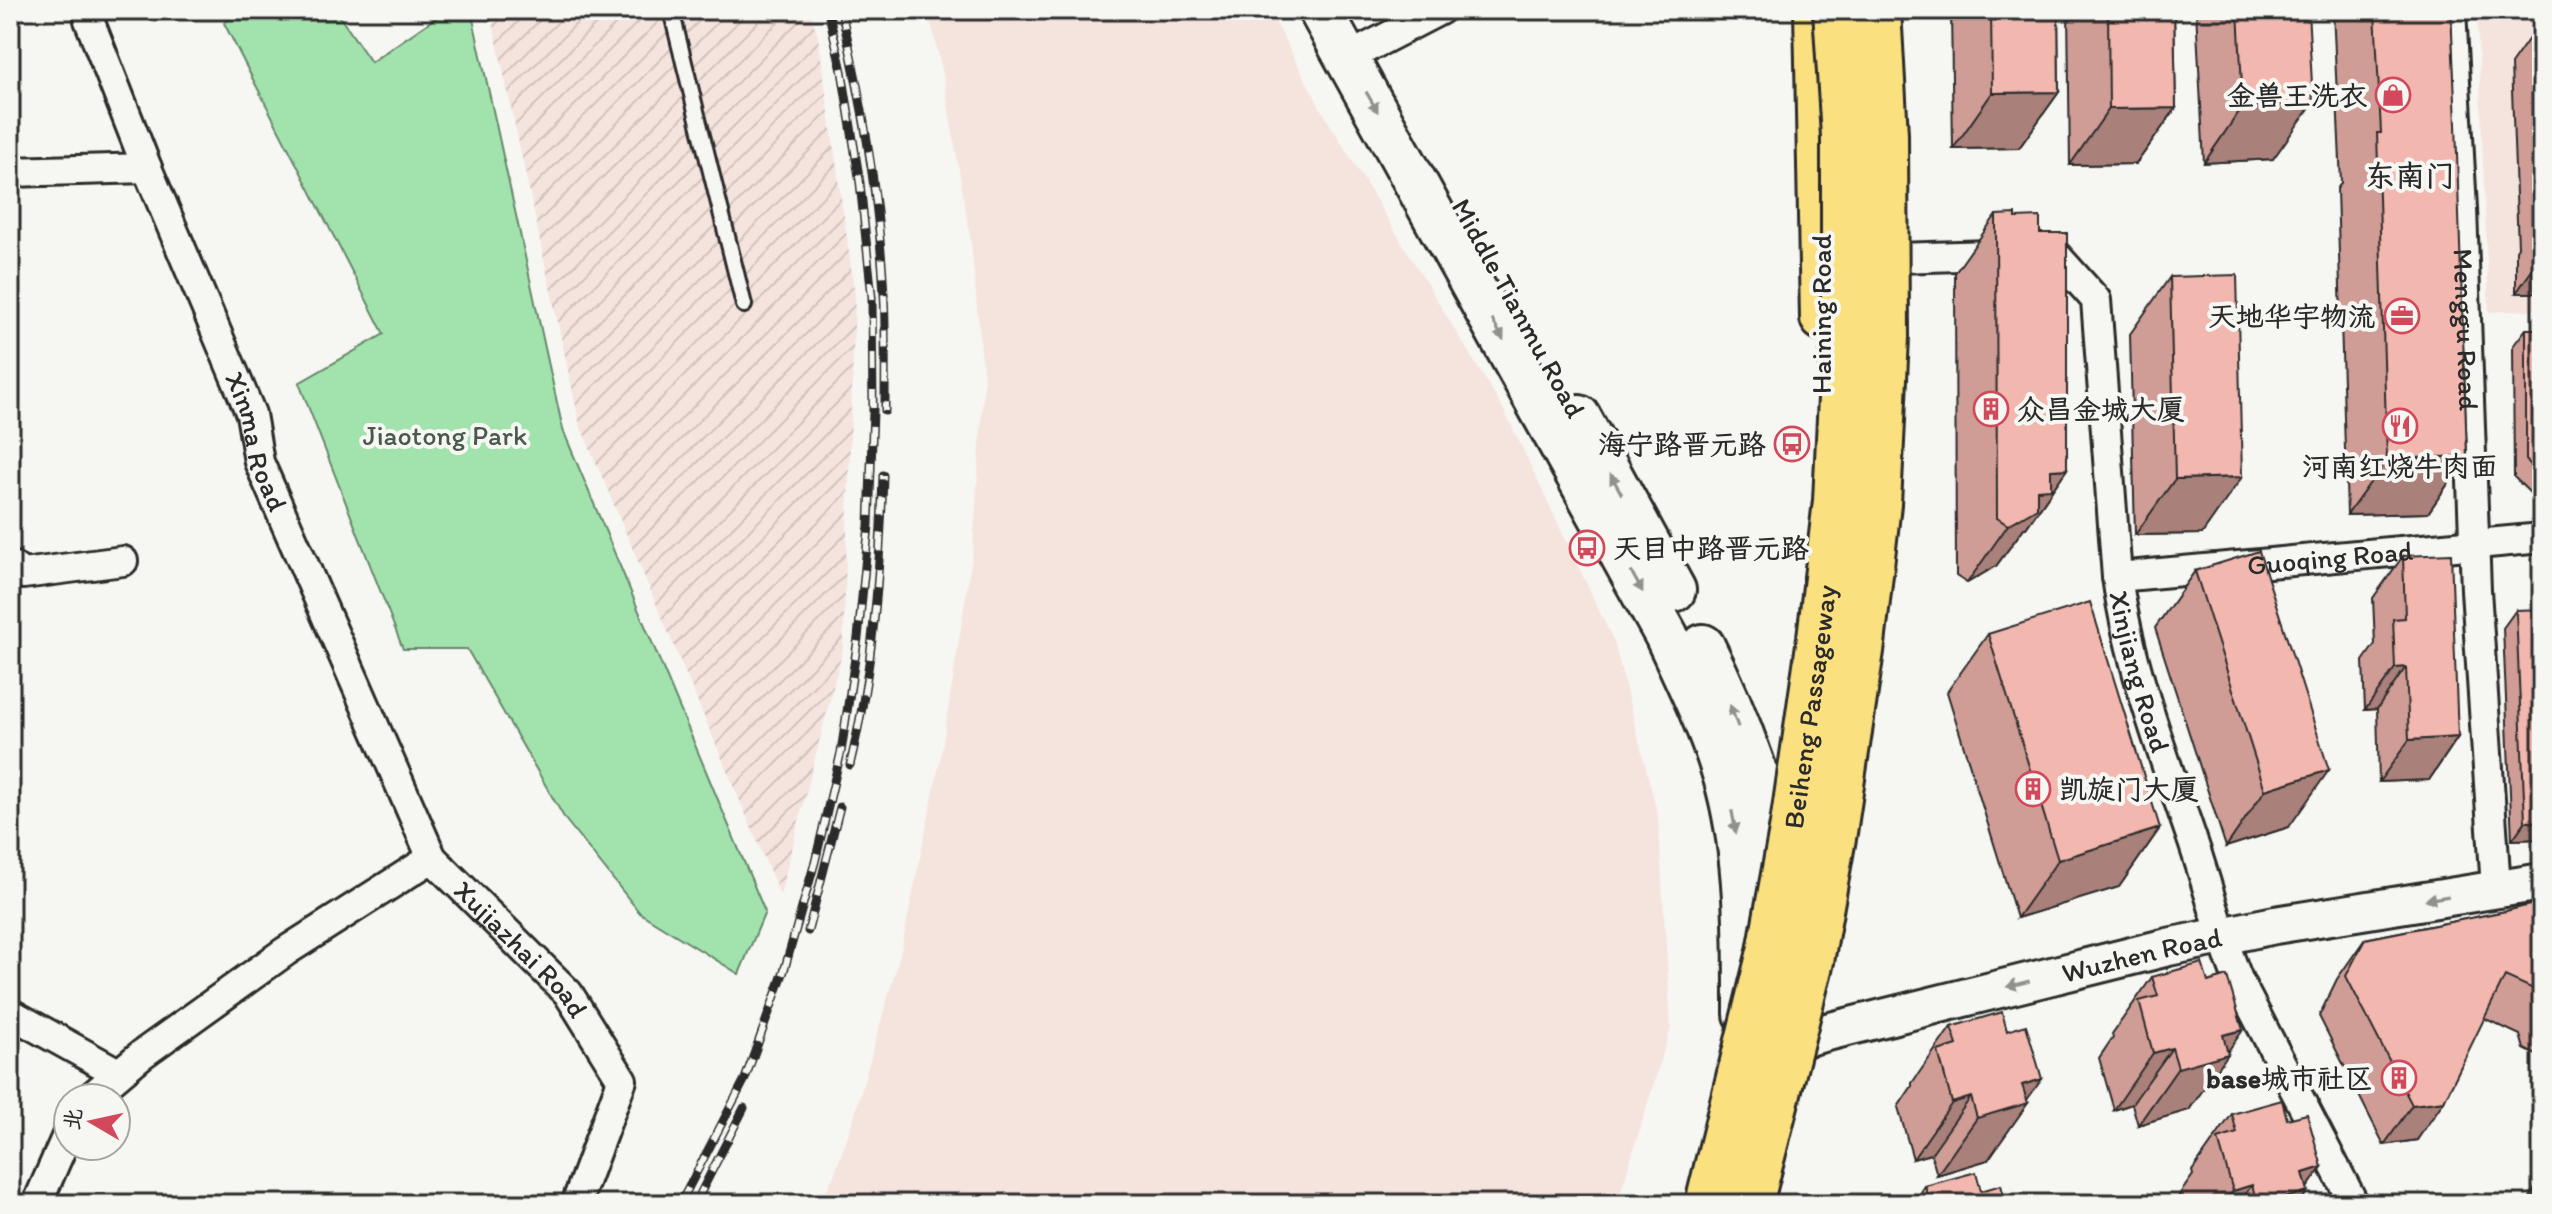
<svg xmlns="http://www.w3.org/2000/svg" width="2552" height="1214" font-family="Itim,'LXGW WenKai TC',sans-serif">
  <defs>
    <pattern id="industrial-furrows" width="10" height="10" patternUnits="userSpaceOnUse" patternTransform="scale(2)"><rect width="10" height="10" fill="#f5e3de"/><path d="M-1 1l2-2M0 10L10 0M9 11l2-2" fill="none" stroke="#d2c3bf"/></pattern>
  </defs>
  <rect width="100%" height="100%" fill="#f6f6f2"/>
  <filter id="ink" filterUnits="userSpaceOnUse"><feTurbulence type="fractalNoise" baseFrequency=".0125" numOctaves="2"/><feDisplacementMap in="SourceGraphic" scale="16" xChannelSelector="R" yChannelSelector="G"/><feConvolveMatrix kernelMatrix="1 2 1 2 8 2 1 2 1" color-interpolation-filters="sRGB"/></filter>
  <g filter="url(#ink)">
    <!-- built -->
    <path fill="#f5e3de" d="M928 10H1269L1322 111 1506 414 1614 642 1658 816 1671 1027 1617 1204H820L835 1173 853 1120 901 951 941 756 973 550 984 383 971 242 943 74Z
      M2477 10H2542V309L2489 312Z"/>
    <!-- industrial -->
    <path fill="url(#industrial-furrows)" d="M490 10H809L818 36 855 295 843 648 780 895 580 425Z"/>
    <!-- park -->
    <path fill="#a2e3ad" stroke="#66876c" stroke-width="2" d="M241 10H335L371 62 447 10H471L563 430 765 912 739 974 640 913 565 819 467 649H403L299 383 384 334 224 23Z"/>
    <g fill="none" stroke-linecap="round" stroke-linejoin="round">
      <!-- service casing -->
      <g stroke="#2b2b2b" stroke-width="20">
        <path id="service" d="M671 10 744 305"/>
      </g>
      <!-- minor casing -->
      <g stroke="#2b2b2b" stroke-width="34">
        <g id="minor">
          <path id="s1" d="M2451 10 2462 209 2476 590 2496 888"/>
          <path id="s2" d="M89 20 147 168 251 414 259 462 432 858"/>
          <path d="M1347 58 1440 10"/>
          <path d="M10 172 147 168"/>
          <path id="s3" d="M1898 258 2054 253 2096 300 2117 577C2130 668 2163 754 2193 842 2209 889 2220 937 2239 982L2354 1204"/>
          <path d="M10 565 23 574 123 561"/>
          <path id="s4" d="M2117 577 2542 538"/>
          <path d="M10 1013 118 1073"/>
          <path id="s5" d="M90 1098 141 1055 286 951 432 858 568 993 622 1080 576 1204"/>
          <path d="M37 1204 68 1133"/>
        </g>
      </g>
      <!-- tertiary casing -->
      <g stroke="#2b2b2b" stroke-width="42">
        <g id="tertiary">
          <path id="s6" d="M1768 1041 1807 1037 2168 947 2275 925 2542 882"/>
        </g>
      </g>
      <!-- secondary casing -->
      <g stroke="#2b2b2b" stroke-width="48">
        <path id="secondary" d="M1320 10 1666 635C1689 684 1714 735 1728 788 1747 862 1746 938 1746 1014
          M1579 417 1674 590
          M1703 646C1737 714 1772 806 1783 881"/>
      </g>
      <!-- primary casing -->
      <g stroke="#2b2b2b" stroke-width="50">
        <path id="primary" d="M1817 10 1823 318"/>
      </g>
      <!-- service -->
      <use href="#service" stroke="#f6f6f2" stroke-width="14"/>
      <!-- minor -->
      <use href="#minor" stroke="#f6f6f2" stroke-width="28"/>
      <!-- tertiary -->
      <use href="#tertiary" stroke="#f6f6f2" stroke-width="36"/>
      <!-- secondary -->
      <use href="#secondary" stroke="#f6f6f2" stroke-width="42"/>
      <!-- primary -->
      <use href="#primary" stroke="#fbe080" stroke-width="44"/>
      <!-- rail casing -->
      <g stroke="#2b2b2b" stroke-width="9">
        <path id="rail" d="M841 10C863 104 879 198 884 294 886 333 885 372 885 411
          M850 765C873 670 880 572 883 475
          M808 931 840 807
          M680 1204 745 1079 784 971 815 862 841 752 858 638 869 525 873 411 872 297 860 183 842 71 828 10
          M695 1204 744 1108"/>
      </g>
      <!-- rail -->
      <use href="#rail" stroke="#f6f6f2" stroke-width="6" stroke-dasharray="18" stroke-linecap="butt"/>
      <!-- trunk-bridge casing -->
      <g stroke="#2b2b2b" stroke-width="50" stroke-linecap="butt">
        <g id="trunk-bridge">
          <path id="s7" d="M1708 1204 1770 952 1793 825 1820 638 1836 501 1844 336V136L1836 10"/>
          <path d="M1750 1204 1811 961 1834 832 1862 644 1878 504 1886 337 1885 135 1878 10"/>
        </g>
      </g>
      <!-- trunk-bridge -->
      <use href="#trunk-bridge" stroke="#fbe080" stroke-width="44"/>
    </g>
    <!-- wall -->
    <path fill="#d09d96" stroke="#2b2b2b" stroke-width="2" d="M1951 10H2058L2059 92 2019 148 1953 149Z
      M2068 10H2174L2176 108 2136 164 2070 165Z
      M2196 10H2308L2273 159 2204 163Z
      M2333 10H2451L2467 456 2428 513 2347 515 2337 189 2341 183Z
      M2542 36V293H2516V250L2518 247 2511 64 2530 37Z
      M1996 215 2016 218 2040 233 2067 469 2026 528H2024L1996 566 1967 583 1956 576 1955 273Z
      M2170 277 2202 534 2135 535 2130 334Z
      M2526 329H2542V505L2514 477 2513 346Z
      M2403 556 2458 737 2429 780 2379 782 2377 709 2365 710 2363 661 2375 644 2373 598Z
      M2195 571 2289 827 2226 847 2155 628Z
      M2516 610 2542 839 2512 840 2503 628Z
      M1988 634 2160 828 2119 887 2017 918 1947 692Z
      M2542 902V1058L2524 1049 2520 1035 2484 1018 2417 1140 2384 1145 2319 1016 2337 979 2365 939 2506 911Z
      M2152 977 2228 1051 2189 1110 2138 1125 2132 1104 2114 1110 2099 1058 2113 1037 2112 1034Z
      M1951 1027 2027 1100 1988 1160 1937 1175 1931 1154 1913 1159 1898 1107 1912 1086V1083Z
      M2232 1114 2287 1119 2322 1167 2307 1188 2299 1204H2181L2179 1195 2193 1175 2192 1171Z
      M2542 1174V1204H2527Z
      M1925 1186 1981 1191 2006 1204H1913Z"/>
    <!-- shaded-wall -->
    <path fill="#a9807a" stroke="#2b2b2b" stroke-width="2" d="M2059 92 2019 148 1953 149 1992 93Z
      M2313 103 2273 159 2204 163 2243 106Z
      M2176 108 2136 164 2070 165 2109 109Z
      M2535 266H2542V293H2516Z
      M2467 456 2428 513 2347 515 2387 459Z
      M2067 469 2026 528H2024L1996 566 1967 583 2008 525 2051 470Z
      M2242 477 2202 534 2135 535 2175 479Z
      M2406 667 2377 709 2365 710 2395 668Z
      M2458 737 2429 780 2379 782 2409 740Z
      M2329 770 2289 827 2226 847 2265 790Z
      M2542 821V839L2512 840 2525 822Z
      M2160 828 2119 887 2017 918 2058 860Z
      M2243 1030 2226 1054H2228L2189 1110 2138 1125 2178 1068 2223 1035Z
      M2172 1048 2132 1104 2114 1110 2153 1053Z
      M2042 1079 2024 1104 2028 1103 1988 1160 1937 1175 1977 1118 2022 1085Z
      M1971 1097 1931 1154 1913 1159 1952 1103Z
      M2444 1101 2417 1140 2384 1145 2412 1105Z
      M2322 1167 2304 1192 2308 1191 2299 1204H2263L2303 1173Z
      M2252 1185 2238 1204H2224L2233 1191Z"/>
    <!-- building -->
    <path fill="#f2b7ae" stroke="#2b2b2b" stroke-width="2" d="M1991 10H2058L2059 92 1992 93Z
      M2108 10H2174L2176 108 2109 109Z
      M2238 10H2308L2313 103 2243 106Z
      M2375 10H2451L2456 124 2467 456 2387 459 2377 133H2381Z
      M2542 36V266H2535V223H2538L2530 37Z
      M2016 214V218L2040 217V233H2067V469L2051 470V489L2037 490V508L2008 525 1997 518 1996 215Z
      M2237 275 2242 477 2175 479 2170 277Z
      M2526 329H2542V476L2526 460Z
      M2259 551 2329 770 2265 790 2195 571Z
      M2451 554 2458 737 2409 740 2406 667 2395 668 2393 619 2405 618 2403 556Z
      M2090 602 2160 828 2058 860 1988 634Z
      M2542 609V821L2525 822 2516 610Z
      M2542 902V993L2505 976 2444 1101 2412 1105 2346 976 2365 939 2506 911Z
      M2202 963 2208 982 2227 976 2243 1030 2223 1035 2228 1054 2178 1068 2172 1048 2153 1053 2139 1001 2158 996 2152 977Z
      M2002 1012 2007 1031 2026 1025 2042 1079 2022 1085 2028 1103 1977 1118 1971 1097 1952 1103 1938 1051 1957 1045 1951 1027Z
      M2282 1100 2287 1119 2307 1114 2322 1167 2303 1173 2308 1191 2263 1204H2257L2252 1185 2233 1191 2218 1139 2237 1133 2232 1114Z
      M1976 1172 1981 1191 2001 1185 2006 1204H1931L1925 1186Z
      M2542 1179V1204H2530Z"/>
    <!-- one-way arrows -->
    <defs><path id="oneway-solid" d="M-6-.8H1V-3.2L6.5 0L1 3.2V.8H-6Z" transform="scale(2)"/></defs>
    <g fill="#90908e">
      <use href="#oneway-solid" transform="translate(1372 102) rotate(60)"/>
      <use href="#oneway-solid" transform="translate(1498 330) rotate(61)"/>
      <use href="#oneway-solid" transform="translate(1616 484) rotate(-119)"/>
      <use href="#oneway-solid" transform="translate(1637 582) rotate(61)"/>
      <use href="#oneway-solid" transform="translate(1734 716) rotate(-110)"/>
      <use href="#oneway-solid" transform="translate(1734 822) rotate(79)"/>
      <use href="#oneway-solid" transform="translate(2437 898) rotate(171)"/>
      <use href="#oneway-solid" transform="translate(2018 984) rotate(166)"/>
    </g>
  </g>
  <!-- icons -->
  <defs>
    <g id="shop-ring" transform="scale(1.8)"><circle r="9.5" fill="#f6f6f2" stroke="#d1495b" stroke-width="1.5"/><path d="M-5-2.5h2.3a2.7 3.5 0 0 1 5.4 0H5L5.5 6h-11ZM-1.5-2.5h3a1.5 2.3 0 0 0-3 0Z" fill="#d1495b"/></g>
    <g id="office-ring" transform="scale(1.8)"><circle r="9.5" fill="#f6f6f2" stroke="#d1495b" stroke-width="1.5"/><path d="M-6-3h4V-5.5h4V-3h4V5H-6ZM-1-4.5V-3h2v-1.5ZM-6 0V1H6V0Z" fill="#d1495b"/></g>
    <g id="building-ring" transform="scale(1.8)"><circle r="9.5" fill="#f6f6f2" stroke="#d1495b" stroke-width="1.5"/><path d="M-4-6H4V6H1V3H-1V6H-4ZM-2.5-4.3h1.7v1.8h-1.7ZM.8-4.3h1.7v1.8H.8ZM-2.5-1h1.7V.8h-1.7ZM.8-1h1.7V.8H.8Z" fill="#d1495b"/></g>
    <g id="restaurant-ring" transform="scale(1.8)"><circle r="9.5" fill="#f6f6f2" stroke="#d1495b" stroke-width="1.5"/><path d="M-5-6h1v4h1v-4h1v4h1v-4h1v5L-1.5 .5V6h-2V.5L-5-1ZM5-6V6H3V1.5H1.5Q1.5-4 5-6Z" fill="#d1495b"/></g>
    <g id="bus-ring" transform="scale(1.8)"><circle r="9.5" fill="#f6f6f2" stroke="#d1495b" stroke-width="1.5"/><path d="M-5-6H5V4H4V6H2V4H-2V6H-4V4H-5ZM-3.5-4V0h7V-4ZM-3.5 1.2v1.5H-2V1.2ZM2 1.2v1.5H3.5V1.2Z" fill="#d1495b"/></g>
  </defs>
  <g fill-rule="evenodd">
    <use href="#shop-ring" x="2393" y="95"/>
    <use href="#office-ring" x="2402" y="316"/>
    <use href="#building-ring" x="1991" y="409"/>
    <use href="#restaurant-ring" x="2400" y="426"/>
    <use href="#bus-ring" x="1792" y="444"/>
    <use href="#bus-ring" x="1587" y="548"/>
    <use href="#building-ring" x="2033" y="789"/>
    <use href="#building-ring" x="2399" y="1078"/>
  </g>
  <g text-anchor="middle" stroke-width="8" stroke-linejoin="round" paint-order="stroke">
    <!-- poi labels -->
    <g font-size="28" font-weight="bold" fill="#2b2b2b" stroke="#f6f6f2" text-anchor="end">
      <text x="2367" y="105">金兽王洗衣</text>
      <text x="2376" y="326">天地华宇物流</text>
      <text x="2017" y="419" text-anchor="start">众昌金城大厦</text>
      <text x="1766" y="454">海宁路晋元路</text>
      <text x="2400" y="476" text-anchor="middle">河南红烧牛肉面</text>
      <text x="1613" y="558" text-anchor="start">天目中路晋元路</text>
      <text x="2059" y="799" text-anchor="start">凯旋门大厦</text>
      <text x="2373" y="1088">base城市社区</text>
    </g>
    <!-- street labels -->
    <g font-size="28" fill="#2b2b2b" stroke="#f6f6f2">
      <text transform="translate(1519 308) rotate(61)" y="10">Middle Tianmu Road</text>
      <text transform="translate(1821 314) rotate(-90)" y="10">Haining Road</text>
      <text dy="10" stroke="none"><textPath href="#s1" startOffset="320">Menggu Road</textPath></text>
      <text dy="10" stroke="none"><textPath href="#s2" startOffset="454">Xinma Road</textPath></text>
      <text dy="10" stroke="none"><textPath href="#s4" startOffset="214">Guoqing Road</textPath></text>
      <text dy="10" stroke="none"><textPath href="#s3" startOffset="594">Xinjiang Road</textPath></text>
      <text dy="10" stroke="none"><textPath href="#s7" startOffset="508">Beiheng Passageway</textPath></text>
      <text dy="10" stroke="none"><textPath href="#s5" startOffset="546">Xujiazhai Road</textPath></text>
      <text dy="10" stroke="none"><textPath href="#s6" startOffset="384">Wuzhen Road</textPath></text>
    </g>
    <!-- park labels -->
    <g font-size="28" fill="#49594c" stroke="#f6f6f2">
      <text x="445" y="445">Jiaotong Park</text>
    </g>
    <!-- neighbourhood labels -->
    <g font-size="30" font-weight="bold" fill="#2b2b2b" stroke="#f6f6f2">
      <text x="2410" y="186">东南门</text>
    </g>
  </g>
  <!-- margin -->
  <rect width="2552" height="1214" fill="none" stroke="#f6f6f2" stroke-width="40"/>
  <rect x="20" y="20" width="2512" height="1174" fill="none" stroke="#2b2b2b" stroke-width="3" filter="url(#ink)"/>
  <!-- north arrow -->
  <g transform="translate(92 1122) rotate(279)"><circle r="38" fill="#f6f6f2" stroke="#a5a5a2" stroke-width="2"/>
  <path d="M0-6L14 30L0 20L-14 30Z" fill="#d1495b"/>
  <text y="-12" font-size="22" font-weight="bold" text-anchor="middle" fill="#2b2b2b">北</text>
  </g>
</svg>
